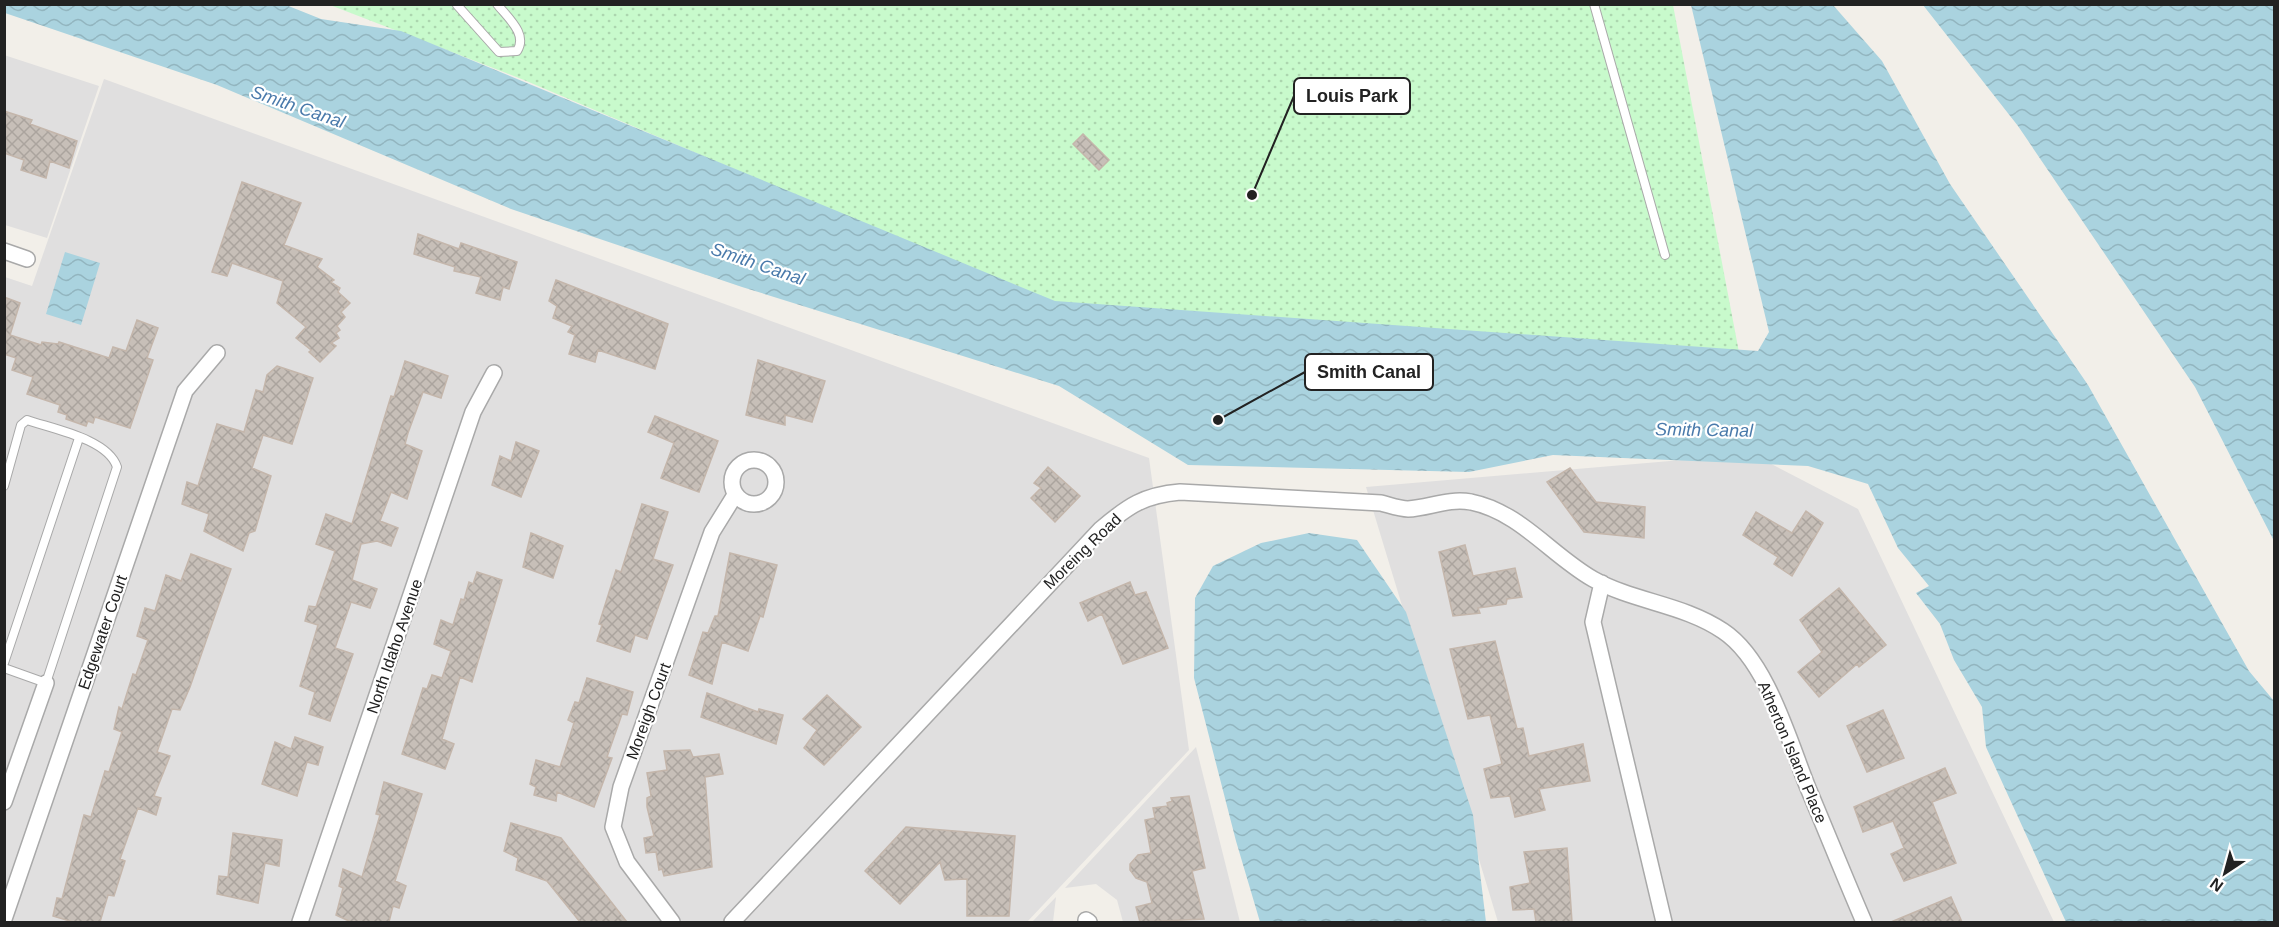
<svg xmlns="http://www.w3.org/2000/svg" width="2279" height="927" font-family="Arial,sans-serif">
  <defs>
    <pattern id="park-dots" width="8" height="8" patternUnits="userSpaceOnUse" patternTransform="scale(1.5)"><rect width="8" height="8" fill="#c8facc"/><path d="M2 2h.1M6 6h.1" fill="none" stroke="#acd6af" stroke-width="1.8" stroke-linecap="round"/></pattern>
    <pattern id="water-waves" width="16" height="10" patternUnits="userSpaceOnUse" patternTransform="scale(1.5)"><rect width="16" height="10" fill="#aad3df"/><path d="M0 5q4-4 8 0t8 0" fill="none" stroke="#92b5bf"/></pattern>
    <pattern id="building-cross-hatch" width="8" height="8" patternUnits="userSpaceOnUse" patternTransform="scale(1.5)"><rect width="8" height="8" fill="#c7bfb8"/><path d="M0 0l8 8M0 8l8-8" fill="none" stroke="#aba49e"/></pattern>
  </defs>
  <rect width="100%" height="100%" fill="#f2efe9"/>
  <!-- residential -->
  <path fill="#e0dfdf" d="M4 55 99 86 47 238 5 225Z
    M104 79 1149 458 1189 750 1027 922H5V277L32 286Z
    M1752 454 1858 509 2054 922H1498L1366 487Z
    M1196 747 1240 922H1123L1117 900 1096 884 1065 888Z
    M1056 897 1053 922H1032Z"/>
  <!-- park -->
  <path fill="url(#park-dots)" d="M330 5H1673L1742 368 1067 310 524 80Z"/>
  <!-- water -->
  <path fill="url(#water-waves)" d="M5 4 286 5 321 19 401 31 1055 301 1758 351 1769 332 1691 5H1833L1882 61 1950 184 2088 385 2249 671 2274 701V922H2066L1986 747 1982 707 1954 660 1940 624 1916 593 1929 586 1898 548 1868 484 1808 466 1553 455 1469 472 1188 465 1059 386 742 287 511 209 217 85 5 13Z
    M1923 5H2274V541L2195 387 2018 126Z
    M65 252 100 263 81 325 46 314Z
    M1309 533 1357 540 1406 612 1473 815 1486 922H1260L1236 841 1194 678 1195 598 1213 566 1261 543Z"/>
  <!-- building -->
  <path fill="url(#building-cross-hatch)" stroke="#c4b6ab" stroke-width="1.5" d="M4 111 32 120 30 124 77 141 69 168 50 161 46 178 21 170 24 160 4 153Z
    M1083 134 1109 160 1099 170 1073 144Z
    M242 182 301 203 284 245 322 259 317 267 334 280 331 282 340 288 338 292 350 303 341 312 345 317 337 326 340 330 336 333 339 338 331 343 336 346 320 362 309 352 311 350 296 338 306 327 277 303 283 281 232 263 227 276 212 272Z
    M418 234 459 249 461 243 517 262 509 289 503 287 500 300 476 293 481 277 454 271 455 267 414 254Z
    M556 280 668 324 655 369 598 350 595 362 569 354 575 335 568 332 572 326 553 318 557 306 549 301Z
    M4 297 20 303 10 335 41 345 42 342 58 344 59 342 109 358 113 347 126 351 137 320 158 328 147 358 153 360 130 428 95 417 93 423 88 421 86 426 66 419 67 415 58 412 60 405 27 394 33 377 12 370 16 358 4 354Z
    M758 360 825 381 812 422 785 415V425L746 415Z
    M405 361 448 376 441 398 423 392 408 433 405 444 422 451 407 499 391 492 380 521 398 528 391 546 377 541 361 544 352 580 377 589 370 608 351 602 335 648 353 654 330 721 309 714 315 692 300 686 318 625 305 621 309 606 316 607 335 551 316 544 326 514 352 524 391 396 394 397Z
    M277 366 313 378 292 444 263 435 252 468 271 476 255 531 249 533 243 551 204 531 209 514 182 504 187 482 198 486 217 424 244 432 256 390 263 392 267 375Z
    M655 416 718 441 699 492 661 478 674 443 648 432Z
    M516 442 539 451 521 497 492 485 500 456 511 461Z
    M1048 467 1080 496 1055 522 1031 498 1041 488 1034 483Z
    M1570 468 1596 502 1645 507 1644 538 1584 532 1547 482Z
    M642 504 668 512 653 559 673 565 647 639 635 635 630 652 597 641 602 625 599 624 616 570 621 572Z
    M1806 511 1823 523 1792 576 1774 564 1778 557 1743 535 1756 512 1792 533Z
    M531 533 563 546 553 578 523 567Z
    M1465 545 1473 576 1515 568 1522 597 1507 599 1506 604 1478 608 1480 613 1453 616 1439 552Z
    M730 553 777 565 763 617 760 616 748 651 722 642 712 684 689 675 703 632 708 633 715 616H718Z
    M191 554 231 569 190 687 180 710 172 709 157 752 170 756 154 796 161 798 156 815 138 808 120 859 125 861 114 896 108 895 100 922H73L53 916 57 898 62 899 84 815 91 817 105 771 109 772 122 732 114 729 119 707 122 709 133 674 136 675 148 640 137 636 145 608 155 611 166 575 181 581Z
    M477 572 502 580 472 682 460 677 442 739 454 744 445 769 402 754 423 688 427 689 432 675 442 678 451 651 434 644 441 620 453 625 461 599 464 600 469 582 473 584Z
    M1130 582 1135 595 1146 592 1168 648 1123 664 1102 614 1088 621 1080 603Z
    M1839 588 1886 645 1859 667 1857 664 1819 697 1798 672 1822 652 1800 620Z
    M1495 641 1517 729 1523 728 1529 756 1583 744 1590 781 1539 789 1545 810 1515 817 1510 796 1491 798 1484 769 1502 764 1490 715 1468 719 1450 649Z
    M587 678 633 692 627 715 622 714 607 757 612 758 594 807 557 792 556 801 534 795 536 787 530 784 536 760 560 767 574 723 568 720 575 702 579 703Z
    M707 693 758 712 759 709 783 715 776 744 701 717Z
    M827 695 861 727 824 765 804 748 817 730 803 719Z
    M1883 710 1904 758 1867 772 1847 726Z
    M295 737 323 747 318 765 307 762 297 796 262 784 275 742 291 749Z
    M690 750 693 757 719 754 723 774 705 777 712 867 664 876 662 869 659 870 656 852 646 853 644 838 654 836 647 807V798L651 796 647 773 667 770 664 751Z
    M1945 768 1956 793 1932 802 1956 863 1904 881 1891 854 1904 848 1893 821 1863 832 1854 807Z
    M384 782 422 794 395 881 406 886 399 908 393 906 389 922H351L336 915 343 888 339 886 343 869 362 877 380 815 376 814Z
    M1189 796 1205 868 1192 871 1204 919 1140 922 1136 907 1152 903 1147 882 1136 878 1130 870V864L1138 855 1151 853 1145 820 1155 818 1153 808 1168 806 1167 803 1172 801 1171 798Z
    M511 823 561 838 627 922H580L547 881 516 870 518 858 504 851Z
    M906 827 1015 836 1009 916H967V879L945 880 940 862 900 904 865 871Z
    M233 833 282 840 279 866 265 863 258 903 217 894 219 876 228 877Z
    M1567 848 1572 922H1536L1534 909 1513 910 1510 887 1530 883 1524 852Z
    M1951 897 1962 922H1891Z"/>
  <g fill="none" stroke-linecap="round" stroke-linejoin="round">
    <!-- service casing -->
    <g stroke="#a9a9a9" stroke-width="10">
      <path id="service" d="M1594 4 1665 255
        M457 5 499 52 517 51C528 34 508 18 497 4
        M4 486 21 425 27 420C53 429 108 439 117 467L46 683 4 668
        M4 663 79 438"/>
    </g>
    <!-- minor casing -->
    <g stroke="#a9a9a9" stroke-width="18">
      <path id="minor" d="M4 251 27 259
        M732 482a22 22 0 1 1 44 0a22 22 0 1 1-44 0Z
        M1602 583 1593 622 1664 922
        M4 802 46 683
        M4 919 185 391 217 353
        M1086 920 1089 922
        M300 922 473 412 494 373
        M672 922 627 862 613 827 621 787 712 532 735 495
        M732 922 1101 529C1128 506 1144 495 1180 492L1381 503C1389 505 1400 509 1408 509 1429 508 1448 498 1471 502 1520 512 1551 555 1593 579 1634 602 1683 604 1723 631 1767 660 1789 741 1808 788 1827 833 1845 878 1864 922"/>
    </g>
    <!-- service -->
    <use href="#service" stroke="#fff" stroke-width="8"/>
    <!-- minor -->
    <use href="#minor" stroke="#fff" stroke-width="15"/>
  </g>
  <g text-anchor="middle" stroke-width="4.5" stroke-linejoin="round" paint-order="stroke">
    <!-- street labels -->
    <g font-size="16" fill="#222" stroke="#fff">
      <text transform="translate(1082 551) rotate(-44)" y="6">Moreing Road</text>
      <text transform="translate(102 632) rotate(-71)" y="6">Edgewater Court</text>
      <text transform="translate(394 646) rotate(-71)" y="6">North Idaho Avenue</text>
      <text transform="translate(648 711) rotate(-70)" y="6">Moreigh Court</text>
      <text transform="translate(1793 752) rotate(67)" y="6">Atherton Island Place</text>
    </g>
    <!-- water labels -->
    <g font-size="18" font-style="italic" fill="#4a7aab" stroke="#fff">
      <text transform="translate(298 107) rotate(19)" y="6">Smith Canal</text>
      <text transform="translate(758 264) rotate(19)" y="6">Smith Canal</text>
      <text transform="translate(1704 430) rotate(1)" y="6">Smith Canal</text>
    </g>
  </g>
  <!-- callouts -->
  <path fill="none" stroke="#222" stroke-width="2" d="M1252 195L1294 96M1218 420L1305 372"/>
  <g fill="#222" stroke="#fff" stroke-width="2">
    <circle cx="1252" cy="195" r="6"/>
    <circle cx="1218" cy="420" r="6"/>
  </g>
  <g fill="#fff" stroke="#222" stroke-width="2">
    <rect x="1294" y="78" width="116" height="36" rx="6"/>
    <rect x="1305" y="354" width="128" height="36" rx="6"/>
  </g>
  <g font-size="18" text-anchor="middle" font-weight="bold" fill="#222">
    <text x="1352" y="102">Louis Park</text>
    <text x="1369" y="378">Smith Canal</text>
  </g>
  <!-- border -->
  <rect width="2279" height="927" fill="none" stroke="#222222" stroke-width="12"/>
  <!-- north arrow -->
  <g transform="translate(2225 873) rotate(216)" stroke="#ffffff" stroke-width="4.5" paint-order="stroke">
  <path d="M0-4.5L10 22L0 15L-10 22Z" fill="#222222"/>
  <text y="-9" font-size="16" font-weight="bold" text-anchor="middle" fill="#222222">N</text>
  </g>
</svg>
